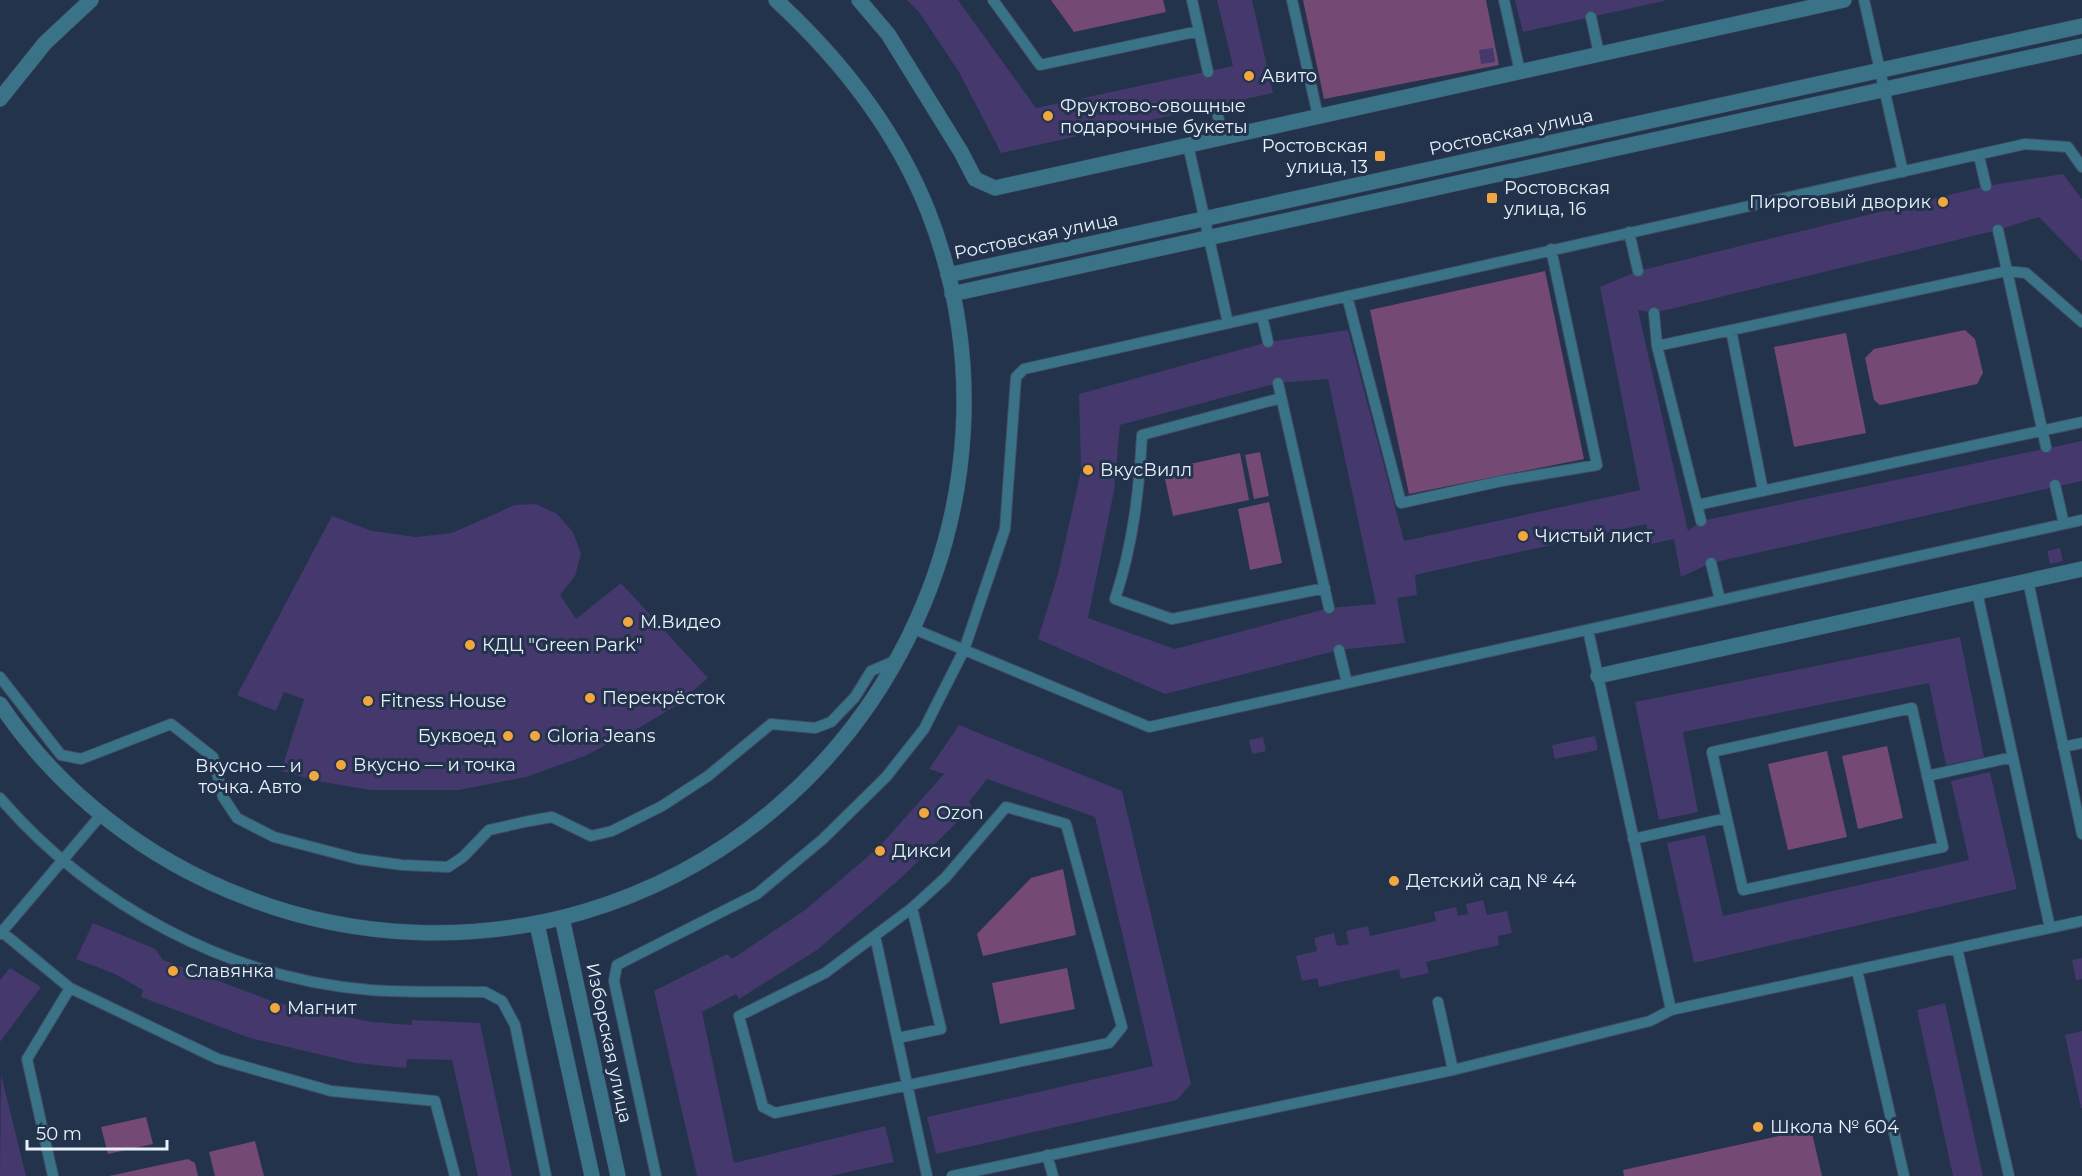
<svg xmlns="http://www.w3.org/2000/svg" width="2082" height="1176" font-family="Montserrat,sans-serif">
  <rect width="100%" height="100%" fill="#23334b"/>
  <!-- green -->
  <path fill="#744974" d="M1051 0H1163L1166 12 1074 32Z
    M1303 0H1486L1499 65 1324 99Z
    M1545 271 1584 459 1409 494 1370 310Z
    M1965 330 1975 339 1983 373 1977 384 1886 404 1880 405 1874 400 1865 358 1874 349Z
    M1846 333 1866 433 1794 447 1774 347Z
    M1260 452 1269 496 1254 499 1245 455Z
    M1240 453 1249 500 1173 516 1163 470Z
    M1269 502 1282 563 1250 570 1238 509Z
    M1887 746 1903 818 1858 829 1842 756Z
    M1827 751 1847 837 1788 850 1768 764Z
    M1063 869 1076 935 983 956 977 934 1031 878Z
    M1067 968 1075 1009 1000 1024 992 983Z
    M146 1117 153 1144 108 1154 101 1127Z
    M1811 1129 1822 1176H1624L1623 1170Z
    M255 1141 264 1176H215L209 1152Z
    M188 1159 195 1163 198 1176H109Z"/>
  <!-- building -->
  <path fill="#44386d" fill-rule="evenodd" d="M907 0H958L1036 108 1233 66 1217 0H1252L1273 93 1001 153 959 72 919 12Z
    M1515 0H1664V1L1523 32Z
    M1493 48 1495 62 1481 64 1479 50Z
    M2063 174 2082 199V261L2039 217 1998 230 1654 313 1638 310 1688 531 1701 521 2082 441V481L1711 563 1681 577 1674 539 1651 544 1646 524 1415 575 1417 595 1397 598 1405 643 1339 650 1165 694 1038 639 1058 574 1081 471 1079 394 1268 342 1348 330 1404 541 1640 490 1600 287 1638 271 1986 186ZM1328 379 1376 604 1329 608 1175 649 1088 618 1114 491 1120 425 1278 383Z
    M536 504 557 514 573 532 581 554 575 576 560 595 576 619 621 583 708 678 674 707 642 726 585 756 526 777 459 790H370L317 781 281 771 304 699 284 692 276 711 237 695 332 516 372 531 416 537 452 533 515 505Z
    M2060 548 2063 561 2050 564 2047 551Z
    M1960 637 1984 757 1946 765 1929 683 1683 732 1698 812 1659 820 1635 702Z
    M959 725 1122 791 1191 1084 1177 1100 936 1154 927 1117 1153 1066 1095 817 987 779 969 802 972 807 901 878 817 950 739 999 736 994 702 1012 734 1163 885 1126 894 1162 830 1176H697L654 991 727 954 732 959 805 910 879 847 944 774 929 769Z
    M1595 736 1598 750 1555 759 1552 745Z
    M1263 737 1266 751 1252 754 1249 740Z
    M1990 772 2017 889 1694 963 1667 843 1705 835 1723 916 1969 860 1951 781Z
    M1483 900 1487 915 1507 911 1512 933 1498 936 1499 945 1426 962 1429 973 1401 979 1399 969 1319 987 1317 978 1302 981 1296 956 1317 951 1314 938 1334 933 1337 946 1349 944 1346 931 1368 926 1370 936 1436 921 1434 912 1456 907 1458 916 1468 914 1466 904Z
    M93 923 155 949 163 960 277 1003 372 1022 412 1025V1020L480 1023 512 1176H478L452 1060 407 1059 406 1068 356 1063 250 1038 141 997 143 990 115 974 76 959Z
    M2082 958V979L2076 980 2072 960Z
    M10 968 41 987 0 1042V980Z
    M1945 1003 1983 1176H1953L1917 1010Z
    M2082 1031V1108H2081L2065 1035Z
    M1 1074 26 1176H0Z"/>
  <g fill="none" stroke-linecap="round" stroke-linejoin="round">
    <!-- lane casing -->
    <g stroke="#3f4e64" stroke-width="12">
      <path id="lane" d="M993 0 1040 65 1199 31
        M1192 0 1208 72
        M1292 0 1318 116
        M1504 0 1520 72
        M1864 0 1903 172
        M1591 17 1599 54
        M1216 108 1223 137
        M1188 145 1228 323
        M1979 156 1986 186
        M1998 230 2046 447
        M1629 232 1638 271
        M1347 296 1401 503 1502 481 1597 465 1551 249
        M1654 313 1657 346 1697 505 2082 422
        M1262 316 1268 342
        M1731 330 1763 491
        M1657 346 2006 271 2026 273 2082 322
        M1278 383 1329 608
        M1281 398 1142 435C1139 492 1133 545 1115 599L1172 619 1325 588
        M2055 485 2064 524
        M1697 505 1701 521
        M1711 563 1720 600
        M2028 581 2082 834
        M1977 592 2050 928
        M914 629 1149 727 2082 520
        M1588 630 1671 1010
        M1339 650 1347 683
        M0 677 61 755 81 759 171 724 213 757 223 797 237 818 274 837 358 859 402 865 448 867 463 857 489 830 529 821 552 817 591 836 612 831 662 806 708 776 771 724 815 728 831 722 855 697 871 671 892 662
        M1912 708 1943 847 1743 890 1712 752Z
        M2063 747 2082 743
        M1927 776 2013 757
        M0 798C92 905 230 979 371 990 409 993 447 991 485 992L502 1001 515 1025 546 1176
        M1006 807 1066 824 1122 1027 1109 1043 775 1113 763 1107 739 1016 825 973 912 908 945 878Z
        M1633 839 1727 818
        M2 932 70 988 218 1059 331 1091 435 1101 455 1176
        M0 934 101 815
        M875 936 927 1176
        M1957 948 2009 1176
        M1857 970 1904 1176
        M1438 1002 1453 1070
        M898 1038 941 1029 912 908
        M1047 1155 1053 1176
        M53 1176 27 1059 70 988
        M656 1176 614 981 617 965 757 894 823 839 886 777 924 729 964 650 1005 529 1016 377 1024 369 2025 144 2068 147 2082 167
        M952 1176 1453 1070 1650 1021 1671 1010 2082 921"/>
    </g>
    <!-- street casing -->
    <g stroke="#3f4e64" stroke-width="16">
      <path id="street" d="M859 0 888 34 961 152 975 179 995 188 1844 0
        M0 99 45 43 91 0
        M948 275 2082 26
        M952 294 2082 46
        M1598 676 2082 569
        M0 704C59 792 147 860 245 897 352 939 472 944 583 912 878 825 1041 500 928 211 895 128 841 60 776 0
        M562 918 618 1176
        M537 924 592 1176"/>
    </g>
    <!-- lane -->
    <use href="#lane" stroke="#3a7387" stroke-width="10"/>
    <!-- street -->
    <use href="#street" stroke="#3a7387" stroke-width="15"/>
  </g>
  <!-- markers -->
  <g fill="#f1a640" stroke="#23334b" stroke-width="2">
    <circle cx="1249" cy="76" r="6"/>
    <circle cx="1048" cy="116" r="6"/>
    <rect x="1374" y="150" width="12" height="12" rx="3"/>
    <rect x="1486" y="192" width="12" height="12" rx="3"/>
    <circle cx="1943" cy="202" r="6"/>
    <circle cx="1088" cy="470" r="6"/>
    <circle cx="1523" cy="536" r="6"/>
    <circle cx="628" cy="622" r="6"/>
    <circle cx="470" cy="645" r="6"/>
    <circle cx="590" cy="698" r="6"/>
    <circle cx="368" cy="701" r="6"/>
    <circle cx="508" cy="736" r="6"/>
    <circle cx="535" cy="736" r="6"/>
    <circle cx="341" cy="765" r="6"/>
    <circle cx="314" cy="776" r="6"/>
    <circle cx="924" cy="813" r="6"/>
    <circle cx="880" cy="851" r="6"/>
    <circle cx="1394" cy="881" r="6"/>
    <circle cx="173" cy="971" r="6"/>
    <circle cx="275" cy="1008" r="6"/>
    <circle cx="1758" cy="1127" r="6"/>
  </g>
  <g text-anchor="middle" stroke-width="6" stroke-linejoin="round" paint-order="stroke">
    <!-- poi labels -->
    <g font-size="18" fill="#e8f1fd" stroke="#23334b" text-anchor="start">
      <text x="1261" y="82">Авито</text>
      <text x="1060" y="112">Фруктово-овощные<tspan x="1060" dy="21">подарочные букеты</tspan></text>
      <text x="1368" y="152" text-anchor="end">Ростовская<tspan x="1368" dy="21">улица, 13</tspan></text>
      <text x="1504" y="194">Ростовская<tspan x="1504" dy="21">улица, 16</tspan></text>
      <text x="1931" y="208" text-anchor="end">Пироговый дворик</text>
      <text x="1100" y="476">ВкусВилл</text>
      <text x="1535" y="542">Чистый лист</text>
      <text x="640" y="628">М.Видео</text>
      <text x="482" y="651">КДЦ "Green Park"</text>
      <text x="602" y="704">Перекрёсток</text>
      <text x="380" y="707">Fitness House</text>
      <text x="496" y="742" text-anchor="end">Буквоед</text>
      <text x="547" y="742">Gloria Jeans</text>
      <text x="353" y="771">Вкусно — и точка</text>
      <text x="302" y="772" text-anchor="end">Вкусно — и<tspan x="302" dy="21">точка. Авто</tspan></text>
      <text x="936" y="819">Ozon</text>
      <text x="892" y="857">Дикси</text>
      <text x="1406" y="887">Детский сад № 44</text>
      <text x="185" y="977">Славянка</text>
      <text x="287" y="1014">Магнит</text>
      <text x="1770" y="1133">Школа № 604</text>
    </g>
    <!-- street labels -->
    <g font-size="18" fill="#e8f1fd" stroke="#23334b">
      <text transform="translate(1511 132) rotate(-12)" y="6">Ростовская улица</text>
      <text transform="translate(1036 236) rotate(-12)" y="6">Ростовская улица</text>
      <text transform="translate(609 1043) rotate(78)" y="6">Изборская улица</text>
    </g>
  </g>
  <!-- scale -->
  <path d="M27 1140v9h140v-9" fill="none" stroke="#e8f1fd" stroke-width="3"/>
  <text x="36" y="1140" font-size="18" fill="#e8f1fd" stroke="#23334b" stroke-width="4.5" paint-order="stroke">50 m</text>
</svg>
